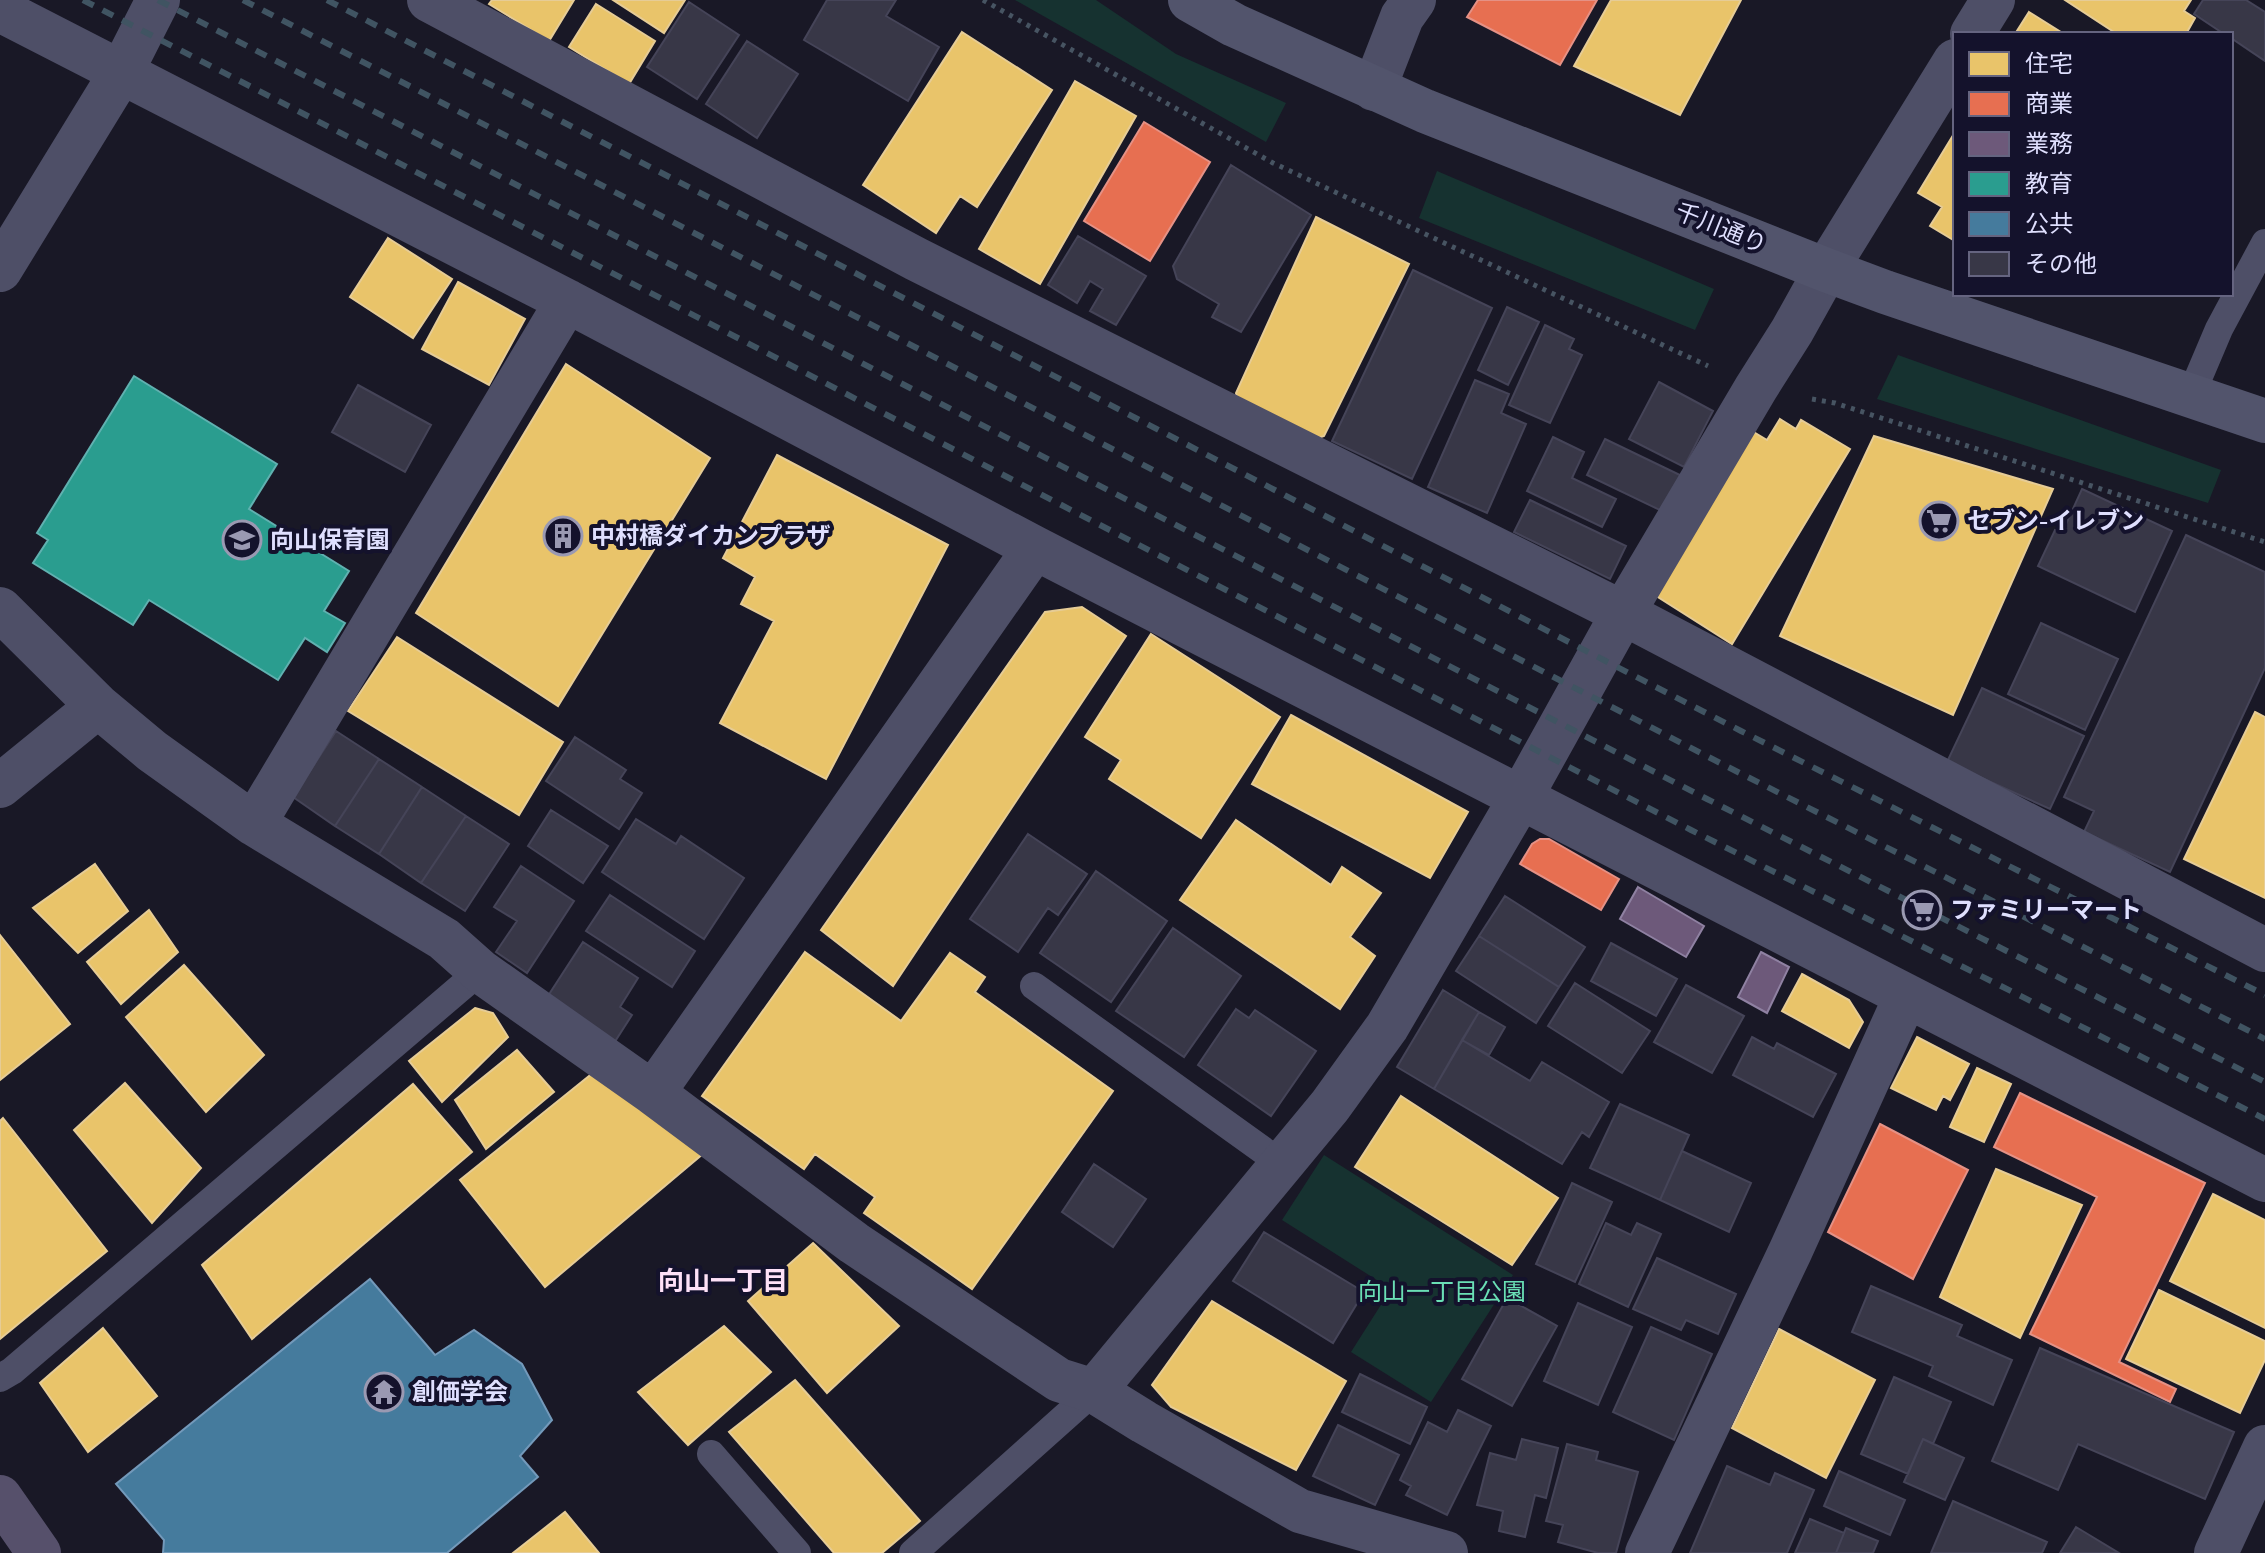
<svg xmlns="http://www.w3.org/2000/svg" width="2265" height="1553" font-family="'Sofia Sans Condensed','Noto Sans JP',sans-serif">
  <rect width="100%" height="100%" fill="#191826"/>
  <!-- green -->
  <path fill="#163230" d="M1015 0H1096L1176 54 1286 103 1266 142Z
    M1437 171 1714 289 1695 330 1419 218Z
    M1898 355 2221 470 2208 503 1877 399Z
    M1324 1155 1513 1275 1431 1402 1351 1352 1391 1289 1282 1220Z"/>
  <!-- homes -->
  <path fill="#e9c46a" stroke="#e6cc96" stroke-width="2" d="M492 0H574L549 41 489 4Z
    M613 0H685L664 33Z
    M1611 0H1741L1680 115 1574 66Z
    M2065 0H2191L2184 11 2195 18 2186 34H2117Z
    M596 4 655 41 629 84 569 47Z
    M2029 12 2064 34H2015Z
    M962 32 1052 90 977 207 960 196 936 233 863 185Z
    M1075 81 1136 116 1040 284 979 249Z
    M1955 132V241L1930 226 1942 207 1918 193Z
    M1316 217 1409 264 1324 436 1313 440 1239 406 1236 393Z
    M388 238 452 279 413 338 350 297Z
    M458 282 525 319 489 385 422 349Z
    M566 364 710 458 558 706 416 613Z
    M1780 419 1796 429 1801 420 1850 449 1732 644 1653 594 1752 431 1767 440Z
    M1874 436 2053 489 1953 715 1780 636Z
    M777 455 948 545 826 779 720 723 774 621 741 604 755 577 723 558Z
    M1082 607 1126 636 893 986 821 930 1045 612Z
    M1151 634 1280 717 1201 838 1109 779 1121 760 1085 737Z
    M397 637 563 742 519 815 348 711Z
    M2255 712 2265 717V898L2184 859Z
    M1291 715 1468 812 1430 878 1252 784Z
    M1236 820 1331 885 1342 867 1381 893 1350 937 1375 956 1340 1009 1180 900Z
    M95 864 128 911 78 953 33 908Z
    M149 910 178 952 121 1004 87 962Z
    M0 935 70 1024 0 1080Z
    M805 952 901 1021 950 953 985 977 975 992 1113 1091 972 1289 864 1213 875 1197 815 1154 804 1169 702 1096Z
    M184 965 264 1055 206 1112 126 1017Z
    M1802 974 1849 1000 1863 1022 1849 1048 1782 1011Z
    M475 1008 493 1013 508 1037 442 1102 409 1061Z
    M1917 1037 1969 1064 1950 1100 1943 1096 1936 1110 1891 1088Z
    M517 1050 554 1092 486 1149 455 1100Z
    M1977 1068 2011 1084 1984 1142 1950 1127Z
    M594 1072 704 1153 545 1287 460 1180Z
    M125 1083 201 1168 152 1223 74 1130Z
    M413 1084 472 1152 252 1339 202 1265Z
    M1401 1096 1558 1198 1512 1265 1355 1167Z
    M3 1118 107 1251 0 1339V1121Z
    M1996 1169 2082 1205 2020 1338 1940 1297Z
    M2213 1194 2265 1220V1328L2170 1281Z
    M813 1243 899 1326 827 1393 748 1301Z
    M2159 1290 2265 1341V1360L2240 1413 2126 1359Z
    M1212 1301 1346 1381 1296 1470 1171 1407 1152 1385Z
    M724 1326 771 1372 688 1445 638 1392Z
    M103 1328 157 1396 88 1452 40 1383Z
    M1779 1329 1875 1380 1826 1478 1732 1428Z
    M795 1380 920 1521 882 1553H834L729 1432Z
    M565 1512 599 1553H513Z"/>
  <!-- shops -->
  <path fill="#e76f51" stroke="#e59185" stroke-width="2" d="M1478 0H1597L1560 65 1467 17Z
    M1144 122 1210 162 1150 261 1084 221Z
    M1540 839H1549L1619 879 1601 910 1520 864 1532 844Z
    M2020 1093 2205 1183 2119 1362 2176 1389 2170 1402 2030 1334 2097 1197 1994 1147Z
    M1880 1124 1968 1170 1913 1279 1828 1232Z"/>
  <!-- offices -->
  <path fill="#6d597a" stroke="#8f81a2" stroke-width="2" d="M1638 887 1704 926 1686 957 1620 919Z
    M1761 952 1789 967 1767 1013 1738 997Z"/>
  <!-- schools -->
  <path fill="#2a9d8f" stroke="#60b1b0" stroke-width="2" d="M134 376 277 464 249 509 349 571 324 611 345 623 327 652 305 638 278 680 149 600 133 625 33 563 48 540 37 533Z"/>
  <!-- public -->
  <path fill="#457b9d" stroke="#7399ba" stroke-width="2" d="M370 1279 435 1355 474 1330 522 1364 552 1420 520 1456 538 1477 447 1553H163L164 1540 116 1484Z"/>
  <!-- building -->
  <path fill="#383747" stroke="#454458" stroke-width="2" d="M827 0H896L886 16 939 47 908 101 804 40Z
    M2203 0H2246L2265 12V61L2231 38V34H2224L2194 14Z
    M689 2 739 35 697 99 647 67Z
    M747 41 798 74 757 138 706 104Z
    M1231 165 1311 215 1241 332 1212 317 1219 304 1177 279 1173 266Z
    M1078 236 1146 276 1116 325 1090 311 1103 289 1090 281 1077 303 1048 285Z
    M1413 270 1492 308 1412 479 1332 441Z
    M1507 307 1539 322 1508 385 1478 370Z
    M1545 325 1574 339 1569 349 1582 355 1550 423 1509 405Z
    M1475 380 1509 394 1501 413 1526 424 1487 513 1428 487Z
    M1659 382 1713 411 1684 467 1629 439Z
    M358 385 431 425 405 472 332 432Z
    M1553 437 1584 452 1572 478 1616 499 1602 527 1527 491Z
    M1605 439 1682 476 1664 512 1587 475Z
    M2082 489 2172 531 2135 612 2038 566 2055 530 2062 533Z
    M1530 500 1626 546 1610 579 1514 532Z
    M2186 535 2265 572V668L2170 872 2084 832 2094 811 2064 797Z
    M2041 623 2118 659 2085 730 2008 694Z
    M1982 688 2084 736 2050 809 1947 762Z
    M336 731 379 759 335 826 293 797Z
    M575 737 626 770 620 779 642 793 619 829 546 781Z
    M379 759 422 787 379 854 335 826Z
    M422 787 466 816 421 883 379 854Z
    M551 810 608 846 583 883 528 846Z
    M466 816 509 844 465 911 421 883Z
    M636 819 676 844 681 836 744 878 704 939 602 872Z
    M1028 834 1087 874 1058 915 1048 908 1018 952 970 919Z
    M521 866 574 901 527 973 496 952 517 921 494 907Z
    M1096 871 1167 921 1111 1002 1040 953Z
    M610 895 695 951 672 987 586 931Z
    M1505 896 1585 947 1559 987 1479 936Z
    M1173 928 1241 976 1184 1057 1116 1011Z
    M1479 936 1559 987 1536 1023 1456 971Z
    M583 942 638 978 620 1007 632 1015 614 1043 546 999Z
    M1611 943 1677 979 1656 1016 1591 981Z
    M1575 983 1650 1031 1622 1073 1548 1026Z
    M1686 985 1744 1016 1712 1073 1654 1042Z
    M1443 990 1479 1012 1434 1089 1397 1067Z
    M1236 1009 1249 1018 1255 1010 1316 1051 1271 1116 1198 1065Z
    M1479 1012 1505 1027 1489 1055 1462 1040Z
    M1752 1037 1774 1049 1777 1043 1836 1074 1813 1117 1733 1075Z
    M1462 1040 1530 1081 1542 1062 1609 1102 1589 1137 1582 1132 1562 1164 1434 1089Z
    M1620 1104 1689 1135 1660 1200 1590 1168Z
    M1682 1151 1751 1183 1729 1232 1660 1200Z
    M1094 1164 1146 1199 1113 1247 1062 1212Z
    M1572 1183 1612 1202 1575 1282 1536 1264Z
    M1606 1223 1631 1235 1637 1223 1661 1234 1628 1307 1579 1284Z
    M1264 1232 1364 1292 1333 1343 1233 1281Z
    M1657 1258 1736 1294 1718 1334 1686 1320 1681 1330 1633 1309Z
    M1871 1286 1962 1325 1957 1336 2012 1360 1993 1405 1929 1376 1933 1366 1852 1332Z
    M1507 1298 1557 1326 1512 1406 1462 1379Z
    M1578 1303 1632 1327 1598 1405 1544 1381Z
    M1651 1327 1712 1354 1674 1440 1613 1412Z
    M2040 1348 2234 1432 2205 1499 2078 1444 2058 1490 1992 1461Z
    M1360 1374 1427 1407 1410 1444 1342 1412Z
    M1894 1377 1951 1402 1933 1444 1923 1439 1908 1474 1861 1454Z
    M1458 1410 1491 1426 1447 1515 1406 1495 1411 1486 1400 1480 1428 1422 1447 1432Z
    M1338 1425 1399 1455 1375 1505 1313 1476Z
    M1522 1439 1558 1448 1546 1498 1535 1495 1525 1537 1499 1531 1503 1511 1477 1505 1490 1453 1516 1460Z
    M1923 1439 1964 1458 1945 1500 1904 1482Z
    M1567 1444 1598 1452 1596 1460 1638 1472 1616 1553H1598L1558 1542 1563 1525 1546 1521Z
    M1727 1466 1770 1485 1775 1473 1814 1490 1787 1553H1690Z
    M1839 1471 1905 1500 1890 1535 1824 1506Z
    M1953 1501 2047 1542 2042 1553H1931Z
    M1810 1519 1844 1533 1836 1553H1795Z
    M2076 1527 2119 1553H2060Z
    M1846 1528 1878 1541 1873 1553H1836Z"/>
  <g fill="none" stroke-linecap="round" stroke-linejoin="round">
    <!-- path -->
    <path stroke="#475462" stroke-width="5" stroke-dasharray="4 6" stroke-linecap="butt" d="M983 0 1273 163 1708 366
      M1812 399 1835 403 2265 542"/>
    <!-- service -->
    <path stroke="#4e4f67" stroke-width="28" d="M2191 395 2219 329 2265 243
      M1034 986 1282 1164
      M0 1378 12 1371 480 971
      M711 1454 797 1553
      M913 1553 1094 1391"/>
    <!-- minor -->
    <path stroke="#4e4f67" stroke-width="44" d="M429 0 916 259 1623 613 2265 950
      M0 10 567 301 1035 548 2265 1180
      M1972 34 1993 0
      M1374 89 1402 17 1414 0
      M0 270 122 71 158 0
      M0 609 98 706 152 751 254 824 444 939 480 971 653 1093 854 1243 1059 1380 1094 1391 1144 1422 1300 1511 1446 1553
      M0 786 98 706
      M254 824 567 301
      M653 1093 1035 548
      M1094 1391 1330 1106 1387 1027 1521 797 1623 613 1756 388 1792 331 1826 270 1955 61
      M1647 1553 1790 1252 1906 996
      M2216 1553 2265 1447"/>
    <!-- secondary -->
    <path stroke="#52546c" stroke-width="44" d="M1190 0 1234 25 1425 111 1826 270 1885 292 2265 421"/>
    <!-- primary -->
    <path stroke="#56506b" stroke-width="44" d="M0 1497 39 1553"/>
    <!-- rail -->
    <path stroke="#405462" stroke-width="6" stroke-dasharray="12 10" stroke-linecap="butt" d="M83 0 1691 830 2265 1119
      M158 0 1707 799 2265 1082
      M243 0 1724 765 2265 1039
      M327 0 1741 731 2265 995"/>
  </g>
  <!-- icons -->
  <defs>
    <g id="supermarket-ring" transform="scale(2)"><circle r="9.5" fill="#14122c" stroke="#9a99b2" stroke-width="1.5"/><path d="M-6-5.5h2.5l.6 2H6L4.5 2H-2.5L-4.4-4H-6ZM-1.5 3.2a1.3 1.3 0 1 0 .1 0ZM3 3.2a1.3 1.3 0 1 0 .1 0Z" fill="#9a99b2"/></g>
    <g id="building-ring" transform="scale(2)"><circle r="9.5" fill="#14122c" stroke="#9a99b2" stroke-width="1.5"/><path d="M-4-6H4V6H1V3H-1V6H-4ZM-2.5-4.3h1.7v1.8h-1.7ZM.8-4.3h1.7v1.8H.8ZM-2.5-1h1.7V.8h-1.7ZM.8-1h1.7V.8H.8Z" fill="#9a99b2"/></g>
    <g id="school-ring" transform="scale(2)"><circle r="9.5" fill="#14122c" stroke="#9a99b2" stroke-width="1.5"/><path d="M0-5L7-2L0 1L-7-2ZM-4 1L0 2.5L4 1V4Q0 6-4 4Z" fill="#9a99b2"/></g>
    <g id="temple-ring" transform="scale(2)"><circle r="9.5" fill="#14122c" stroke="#9a99b2" stroke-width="1.5"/><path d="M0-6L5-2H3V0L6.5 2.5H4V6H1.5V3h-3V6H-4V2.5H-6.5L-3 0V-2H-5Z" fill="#9a99b2"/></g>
  </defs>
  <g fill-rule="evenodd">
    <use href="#supermarket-ring" x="1939" y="521"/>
    <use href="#building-ring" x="563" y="536"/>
    <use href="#school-ring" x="242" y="540"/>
    <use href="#supermarket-ring" x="1922" y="910"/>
    <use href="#temple-ring" x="384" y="1392"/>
  </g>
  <g text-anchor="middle" stroke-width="8" stroke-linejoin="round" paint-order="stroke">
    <!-- street labels -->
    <g font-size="24" fill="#dfdffe" stroke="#14122c">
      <text transform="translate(1721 228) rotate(22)" y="8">千川通り</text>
    </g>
    <!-- poi labels -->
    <g font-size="24" font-weight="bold" fill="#dfdffe" stroke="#14122c" text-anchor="start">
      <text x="1967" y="529">セブン-イレブン</text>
      <text x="591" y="544">中村橋ダイカンプラザ</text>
      <text x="270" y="548">向山保育園</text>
      <text x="1950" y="918">ファミリーマート</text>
      <text x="412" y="1400">創価学会</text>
    </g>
    <!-- park labels -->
    <g font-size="24" fill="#6adfb5" stroke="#14122c">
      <text x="1442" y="1300">向山一丁目公園</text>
    </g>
    <!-- neighbourhood labels -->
    <g font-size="26" font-weight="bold" fill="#fee1f7" stroke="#14122c">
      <text x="723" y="1290">向山一丁目</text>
    </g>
  </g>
  <!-- legend -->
  <rect x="1953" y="32" width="280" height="264" fill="#14122c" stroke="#656480" stroke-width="2"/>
  <rect x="1969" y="52" width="40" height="24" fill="#e9c46a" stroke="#656480" stroke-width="2"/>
  <text x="2025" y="72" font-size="24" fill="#dfdffe">住宅</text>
  <rect x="1969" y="92" width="40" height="24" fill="#e76f51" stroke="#656480" stroke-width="2"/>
  <text x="2025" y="112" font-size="24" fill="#dfdffe">商業</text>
  <rect x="1969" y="132" width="40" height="24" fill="#6d597a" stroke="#656480" stroke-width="2"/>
  <text x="2025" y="152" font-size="24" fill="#dfdffe">業務</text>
  <rect x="1969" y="172" width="40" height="24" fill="#2a9d8f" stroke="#656480" stroke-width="2"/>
  <text x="2025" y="192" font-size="24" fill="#dfdffe">教育</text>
  <rect x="1969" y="212" width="40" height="24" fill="#457b9d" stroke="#656480" stroke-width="2"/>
  <text x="2025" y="232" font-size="24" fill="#dfdffe">公共</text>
  <rect x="1969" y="252" width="40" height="24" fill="#383747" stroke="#656480" stroke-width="2"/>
  <text x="2025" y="272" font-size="24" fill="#dfdffe">その他</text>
</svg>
